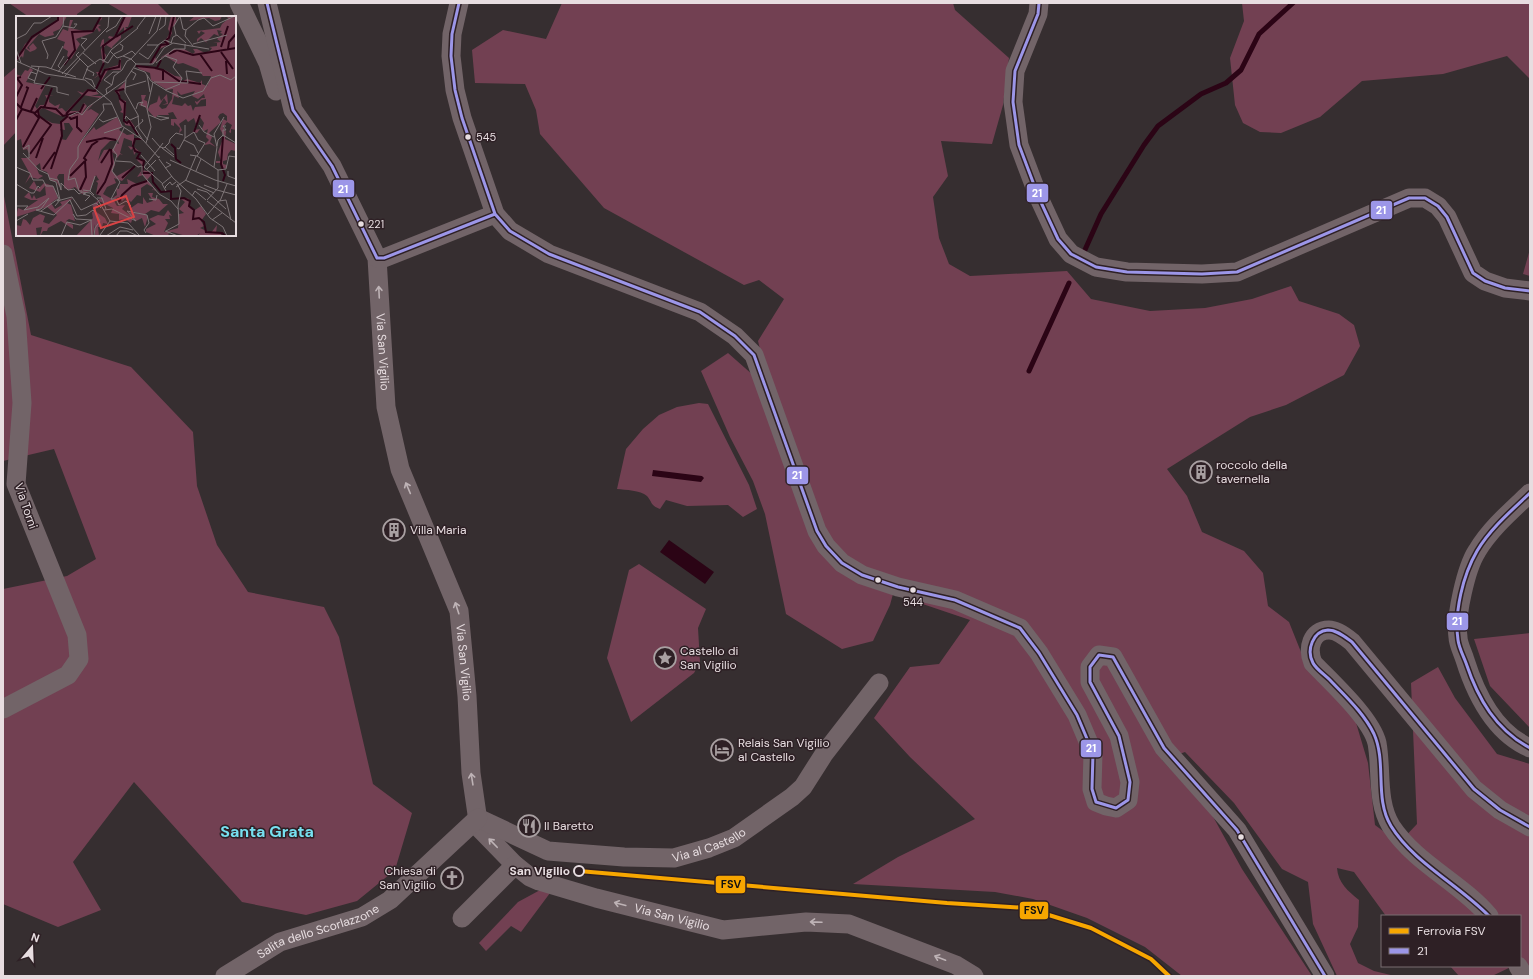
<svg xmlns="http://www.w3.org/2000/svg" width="1533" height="979" font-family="'DM Sans',sans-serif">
  <rect width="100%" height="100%" fill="#362e30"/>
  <!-- green -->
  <path fill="#724052" d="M9 3H93L77 14V17H29Z
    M107 3H157L171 17H131Z
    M562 3H953L955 10 1009 58 1003 105 992 144 941 141 948 176 933 197 939 238 949 264 970 276 1067 271 1091 299 1150 311 1205 308 1252 299 1291 286 1299 301 1339 314 1354 325 1360 346 1344 375 1286 405 1250 417 1167 469 1187 496 1202 532 1244 551 1263 573 1268 606 1289 622 1305 662 1354 716 1368 763 1375 825 1399 843 1417 824 1411 683 1438 667 1455 698 1497 754 1530 764V971L1520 962V916H1386L1354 872 1337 868C1338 883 1348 891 1359 900L1358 927 1350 944 1358 963 1374 971 1395 976H1337L1313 924 1308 882 1282 869 1234 803 1185 752 1162 760 1211 813 1242 869 1312 976H1182L1145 947 1087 918 1033 899 995 892 853 884 898 857 975 819 910 757 874 718 910 667 939 664 970 620 893 594 890 605 873 641 842 649 786 614 765 514 753 481 730 437 701 371 728 353 770 390 758 341 784 299 759 280 744 285 604 208 540 134 536 110 525 84 475 83 472 50 503 30 546 39Z
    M1242 3H1530V79L1507 56 1443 74 1362 81 1320 117 1281 133 1260 132 1243 123 1235 105 1230 58 1244 21Z
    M17 66V131L3 146V78Z
    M3 191 31 335 131 367 193 432 197 486 217 545 248 592 324 607 339 637 373 784 412 813 395 870 357 901 306 915 242 902 134 782 73 862 101 910 58 927 3 904V589L67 576 96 559 54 449 3 461Z
    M1530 249V276L1523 274Z
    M699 403 708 404 749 485 757 509 743 517 728 505 687 506 666 500 660 509C650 505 653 503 647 496 640 490 626 490 617 489L626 449 643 429 659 415 677 407Z
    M639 564 706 609 698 628 700 662 694 673 631 722 607 658 629 570Z
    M1530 633V728L1490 686 1474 639Z
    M542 889 550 893 521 932 511 926 486 951 479 943 518 902Z
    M1450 966H1513L1492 976H1459Z"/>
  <!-- water -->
  <path fill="#2b0415" d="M653 470 702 476 704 478 701 482 652 476Z
    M669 540 714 572 705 584 660 552Z"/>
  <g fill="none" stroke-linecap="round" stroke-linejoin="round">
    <!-- stream -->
    <path stroke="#2b0415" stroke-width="5" d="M1084 252 1101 214 1144 145 1158 126 1201 94 1226 83 1241 70 1259 34 1293 3
      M1029 371 1069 283"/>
    <!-- minor -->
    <g stroke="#726468" stroke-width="19">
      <path d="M239 3 268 63 276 91"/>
      <path id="s1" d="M267 3 293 110 332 166 377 258 386 407 400 469 459 611 467 696 471 773 479 828 515 865 530 877 539 881 596 898 723 930 806 922 849 924 956 965 974 976"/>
      <path d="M459 3 452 34 451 56 455 90 462 118 495 214 510 231 549 254 700 312 735 336 754 355 817 531 826 546 842 563 862 575 898 587 955 600 1020 628 1039 653 1077 715 1093 753 1092 789 1096 802 1106 806 1116 808 1128 800 1130 782 1119 736 1090 682V667L1099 655 1113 657 1164 748 1237 830 1325 976"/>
      <path d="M1039 3 1038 14 1015 71 1013 102 1019 145 1039 198 1058 239 1071 254 1096 267 1127 272 1202 274 1237 272 1409 198H1425L1438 206 1447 217 1473 273 1485 281 1505 288 1530 291"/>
      <path d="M3 254 16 316 22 403 16 484 77 635 79 659 68 675 3 709"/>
      <path d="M377 258H384L495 214"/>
      <path d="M1530 493C1511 511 1490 529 1477 551 1466 568 1455 617 1458 637 1458 644 1463 653 1465 660 1476 695 1495 733 1530 748"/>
      <path id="s2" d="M478 818 548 851 624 857 674 858 709 848 734 838 792 797 803 787 824 754 879 683"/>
      <path d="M1489 916C1460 882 1416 864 1391 826 1376 801 1382 770 1377 743 1371 718 1331 682 1313 663 1307 649 1311 630 1329 630 1337 630 1346 637 1352 642L1474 789 1500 810 1530 827"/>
      <path d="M462 918 515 865"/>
      <path d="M1518 966 1524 976"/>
      <path id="s3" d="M225 976 280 942 362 917 390 900 478 818"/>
    </g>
    <!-- bus-1 casing -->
    <g stroke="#2e2025" stroke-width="6">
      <path id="bus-1" d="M267 3 293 110 332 166 377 258H384L495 214
        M459 3 452 34 451 56 455 90 462 118 495 214 510 231 549 254 700 312 735 336 754 355 817 531 826 546 842 563 862 575 898 587 955 600 1020 628 1039 653 1077 715 1093 753 1092 789 1096 802 1116 808 1128 800 1130 782 1119 736 1090 682V667L1099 655 1113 657 1164 748 1237 830 1325 976
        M1039 3 1038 14 1015 71 1013 102 1019 145 1039 198 1058 239 1071 254 1096 267 1127 272 1202 274 1237 272 1409 198H1425L1438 206 1447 217 1473 273 1485 281 1505 288 1530 291
        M1530 493C1511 511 1490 529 1477 551 1463 575 1454 612 1458 640 1459 648 1463 655 1466 663 1478 699 1496 730 1530 748
        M1489 916C1459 885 1413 862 1391 826 1374 798 1387 763 1374 734 1364 713 1345 696 1330 680 1325 675 1316 669 1313 663 1306 650 1313 631 1328 630 1337 630 1345 637 1352 642L1474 789 1500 810 1530 827"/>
    </g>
    <!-- bus-1 -->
    <use href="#bus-1" stroke="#9c96e8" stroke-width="3"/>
    <!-- rail-1 casing -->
    <g stroke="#2e2025" stroke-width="7">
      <path id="rail-1" d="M579 871 947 903 1026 908 1091 928 1151 959 1169 976"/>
    </g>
    <!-- rail-1 -->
    <use href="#rail-1" stroke="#f7a600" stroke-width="4"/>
  </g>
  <!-- one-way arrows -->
  <defs><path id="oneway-shaft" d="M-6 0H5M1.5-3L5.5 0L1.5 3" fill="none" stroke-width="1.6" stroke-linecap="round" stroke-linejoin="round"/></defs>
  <g stroke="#beb3b6">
    <use href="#oneway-shaft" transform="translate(379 292) rotate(-93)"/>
    <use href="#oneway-shaft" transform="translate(408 488) rotate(-113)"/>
    <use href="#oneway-shaft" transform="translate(457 608) rotate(-108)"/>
    <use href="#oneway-shaft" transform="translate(472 779) rotate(-99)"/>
    <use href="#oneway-shaft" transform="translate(493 843) rotate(-134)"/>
    <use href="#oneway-shaft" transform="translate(620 904) rotate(-165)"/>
    <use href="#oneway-shaft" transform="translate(816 922) rotate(-178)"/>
    <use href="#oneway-shaft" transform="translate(940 958) rotate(-159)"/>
  </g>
  <!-- icons -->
  <defs>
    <g id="building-ring" transform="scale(1.15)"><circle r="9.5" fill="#2e2025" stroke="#a9a0a2" stroke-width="1.5"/><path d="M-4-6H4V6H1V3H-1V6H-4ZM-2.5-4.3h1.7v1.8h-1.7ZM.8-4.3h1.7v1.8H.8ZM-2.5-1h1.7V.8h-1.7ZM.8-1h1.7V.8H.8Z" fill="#a9a0a2"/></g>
    <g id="sight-ring" transform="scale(1.15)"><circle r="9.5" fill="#2e2025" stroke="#a9a0a2" stroke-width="1.5"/><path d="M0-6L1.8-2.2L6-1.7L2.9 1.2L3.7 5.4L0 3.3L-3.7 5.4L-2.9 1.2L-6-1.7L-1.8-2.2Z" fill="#a9a0a2"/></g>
    <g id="hotel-ring" transform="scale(1.15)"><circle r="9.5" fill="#2e2025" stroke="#a9a0a2" stroke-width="1.5"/><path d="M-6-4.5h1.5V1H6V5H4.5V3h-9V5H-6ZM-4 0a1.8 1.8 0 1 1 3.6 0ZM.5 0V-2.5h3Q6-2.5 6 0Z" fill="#a9a0a2"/></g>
    <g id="restaurant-ring" transform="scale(1.15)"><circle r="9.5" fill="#2e2025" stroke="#a9a0a2" stroke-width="1.5"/><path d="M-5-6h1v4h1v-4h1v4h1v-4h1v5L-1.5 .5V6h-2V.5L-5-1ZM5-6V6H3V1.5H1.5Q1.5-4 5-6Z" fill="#a9a0a2"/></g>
    <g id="church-ring" transform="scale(1.15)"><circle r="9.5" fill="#2e2025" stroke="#a9a0a2" stroke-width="1.5"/><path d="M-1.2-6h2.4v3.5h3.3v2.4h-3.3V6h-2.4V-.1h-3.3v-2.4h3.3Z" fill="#a9a0a2"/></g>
  </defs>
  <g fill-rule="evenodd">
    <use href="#building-ring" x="1201" y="472"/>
    <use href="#building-ring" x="394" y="530"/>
    <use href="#sight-ring" x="665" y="658"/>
    <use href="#hotel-ring" x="722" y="750"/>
    <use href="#restaurant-ring" x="529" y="826"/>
    <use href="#church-ring" x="452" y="878"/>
  </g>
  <!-- markers -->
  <g fill="#e7dde0" stroke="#2e2025" stroke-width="1.5">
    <circle cx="468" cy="137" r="3.5"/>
    <circle cx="361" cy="224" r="3.5"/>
    <circle cx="878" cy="580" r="3.5"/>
    <circle cx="913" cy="590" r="3.5"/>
    <circle cx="1241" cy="837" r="3.5"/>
  </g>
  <circle fill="#2e2025" stroke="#e7dde0" stroke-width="2" cx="579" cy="871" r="5"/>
  <g text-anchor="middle" stroke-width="3" stroke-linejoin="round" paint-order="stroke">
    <!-- bus labels -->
    <g font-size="11" fill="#e7dde0" stroke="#2e2025" text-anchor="start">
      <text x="476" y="141">545</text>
      <text x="368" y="228">221</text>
      <text x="913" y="606" text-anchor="middle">544</text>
    </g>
    <!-- street labels -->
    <g font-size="12" fill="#e7dde0" stroke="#2e2025">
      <text dy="4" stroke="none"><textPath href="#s1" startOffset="375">Via San Vigilio</textPath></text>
      <text transform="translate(26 506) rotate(71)" y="4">Via Torni</text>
      <text dy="4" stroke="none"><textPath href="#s1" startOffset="699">Via San Vigilio</textPath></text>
      <text dy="4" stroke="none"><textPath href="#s2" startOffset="241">Via al Castello</textPath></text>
      <text dy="4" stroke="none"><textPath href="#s1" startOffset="1084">Via San Vigilio</textPath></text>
      <text dy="4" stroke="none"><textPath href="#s3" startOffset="104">Salita dello Scorlazzone</textPath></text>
    </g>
    <!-- poi labels -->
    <g font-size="12" fill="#e7dde0" stroke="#2e2025" text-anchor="start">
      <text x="1216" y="469">roccolo della<tspan x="1216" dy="14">tavernella</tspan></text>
      <text x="410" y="534">Villa Maria</text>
      <text x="680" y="655">Castello di<tspan x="680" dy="14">San Vigilio</tspan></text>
      <text x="738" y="747">Relais San Vigilio<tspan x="738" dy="14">al Castello</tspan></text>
      <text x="544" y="830">Il Baretto</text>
      <text x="436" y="875" text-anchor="end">Chiesa di<tspan x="436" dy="14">San Vigilio</tspan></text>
    </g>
    <!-- stop labels -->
    <g font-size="12" font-weight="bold" fill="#e7dde0" stroke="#2e2025" text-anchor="end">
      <text x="570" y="875">San Vigilio</text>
    </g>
    <!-- district labels -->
    <g font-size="16" font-weight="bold" fill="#77e0f0" stroke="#2e2025">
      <text x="267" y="837">Santa Grata</text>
    </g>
  </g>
  <!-- overview -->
  <g transform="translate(16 16)">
    <rect width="220" height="220" fill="#362e30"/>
    <path d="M42 0H51L44 13 37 16 38 19 29 21 23 18 11 32 14 34 13 31 17 27 21 32 19 34 14 36 9 32 7 42 6 40 0 45 9 28 42 4ZM85 0 86 3 80 8 85 9 82 11 85 14 83 16 81 12 76 17 60 23 64 28 55 43 51 40 52 35 47 32 49 26 41 23 47 13 52 15 54 4H57L54 12 72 16 77 14ZM108 0H116L112 11H109L112 14 108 17V11L101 18 99 21 105 19V22L96 31 97 33 90 29 86 34 90 39 85 58 77 63 82 59 80 56H83L87 50 85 34 87 29 84 31 86 24 88 23V28L95 23 92 22 93 20 98 21ZM155 0H160V5L164 0 158 10 154 12 156 17 152 25 153 28 142 34 139 41 141 45 133 49 145 28 151 27 149 25 154 17 152 13ZM179 0H207L209 2 206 0 204 4 199 5 193 2 173 5ZM211 0H220V114L215 113V117L213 116 216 109 211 106 207 111 210 116 209 123 220 128V135L215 134 212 138 211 144 207 145V148L211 149 210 152 207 153 204 147H200V145H205L202 136 208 120 204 113 207 103 211 105V100L207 97 204 98 202 101 205 106 193 117 196 121 194 126 200 131 194 128 188 129 193 124 190 121 192 113 188 115 186 113 188 107 184 101 178 114 184 113 181 117 177 116 180 108 178 102 172 106 170 103 163 108 166 114 163 117 164 112 158 106V110L155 109V103H161L157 96 152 97 153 99H142L139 102 129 91 123 89 126 85 125 79H130L128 84 131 85 132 93 134 89 141 86 143 79 145 85 151 78 152 88 146 89 151 87 148 82 143 90 146 93 150 92 156 83 157 73 151 74 135 64 134 57 123 53 120 49 149 54 159 60 166 61 165 66 171 63 184 67 186 64V68L191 70 195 60H187L182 53 167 47 162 48 149 40 144 42 158 33H168L177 38 179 36 177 33H181L189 37 194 35 196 32 193 31 201 30V27H197L205 26 201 23 207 18 204 17 206 15 201 14 203 20 198 18 190 26 192 28 185 22 181 26V23L189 17 185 15 183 18 181 15 204 12 206 8 212 3ZM161 75 165 79 179 75 176 80 182 83 188 78 189 82H186L181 86 179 85V86L181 89 185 84 190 83V90L179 91 177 95 175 89 172 90 169 87 166 90 156 88 158 80 163 82ZM105 42V54H92L83 69 89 53 102 49ZM14 52 17 54 10 66 29 70 19 90 21 93 24 89H28L31 83 29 79 38 80H33V86L39 90 44 88 42 93 46 92 50 96 66 79 61 75 67 77 72 73 77 76 80 75 83 78 75 80H86L84 82 67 79 53 95H63L68 87 71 90 66 97 78 87 71 95 75 93 83 98 62 129 78 111 80 114 101 101 106 110 103 114 111 119 118 118V131L125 137 122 142 128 145 127 150 121 144 124 137 120 136 118 139 117 132 115 134 112 130 116 131V125L108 122 104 137 107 139 104 138 101 142V139L96 136 99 149 96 155 101 160 119 150 106 165 98 162 100 167 91 171 87 178 96 183 98 181 101 179 100 172 103 173 104 168H112L111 163 121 168 131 164 127 159 121 161 126 154 135 156 137 157 131 164 140 174 139 175 138 173 135 175 138 172 131 168 125 172V180L121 179 115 186 110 182 106 185 103 181 97 183 101 190 109 189 106 193 114 199 113 195 115 197H122L115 195V192L122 187 127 188V181L131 187 137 185 132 177H137L136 181 143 183 147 188H152L143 196 135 194 129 198 132 200 129 211 126 202 120 205 117 201 115 207 109 203 103 204V198L95 197 97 192 83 185 79 195 89 202 92 208 87 207 86 211H82L83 220H79V208L77 220H60L77 202 76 197 79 192 76 190 85 182V180L80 178 82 167 80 165 83 164 80 159 74 175 66 178 59 171 52 174 48 172V158H43L41 161 46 175 40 165H35L31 156 25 154 24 147 20 150 23 158 27 160 22 163 14 161 9 168 14 158 5 142H12L14 140 11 133 7 134 5 123 0 125V58L5 60 9 54 12 55ZM27 92 45 100H51L44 108 36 107 24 101 23 94ZM48 107H53L57 113 50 124 44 123 46 118 44 113 49 114ZM94 125 102 124 103 128 100 127 97 133 88 134 82 145 85 134ZM109 66V73L103 75 105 84 110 85 109 106 114 104 119 111 109 109 107 97 104 96 106 94 103 85 104 80 99 76ZM18 165 22 173 28 167 37 170 42 182 35 187 39 193 46 189 44 186 57 182 51 187 55 189 59 205 53 203 50 205 57 209V213L45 205 32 212 31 215H27L24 220 26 211 20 212 21 220H0V209L5 210 7 203 10 204 14 209 17 202 24 198 29 200 27 206 33 208 41 199 31 191 0 201 2 192 7 194 22 184H15L8 181 13 176 16 183 18 179 20 183 30 179 29 170 24 176 13 172ZM170 182 173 183 174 190 179 194 185 190 190 198 185 205 188 210 184 212 195 217 201 209 200 217H206L204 220H182L184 217 180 220H170L156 216 152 218 154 220H140L130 216V213L140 208 133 203 142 199 148 200 152 194 156 200 153 199 154 203H149L152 207 148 216 162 212 163 198 168 197 163 193 169 186 165 183Z" fill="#724052" fill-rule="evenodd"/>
    <path fill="none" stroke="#2b0415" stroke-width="2" d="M100 21 117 10M205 31 212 10M212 33 213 26 220 18M205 36 217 53M153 38 161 34 177 39 220 32M184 38 196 55M88 43 87 30 99 21 109 0M0 44 16 21 42 4V0M210 45 211 58M134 48 145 29 152 28 149 25 153 22 158 0M48 49 59 34 56 16 77 15 85 0M120 50 141 52 145 44M139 52 147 54V64M147 54 163 65 185 68M85 62 89 54 103 51 104 44M85 63 83 58 88 47M25 73 34 61M103 79 100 75 108 73M103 79 104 83 109 87 108 105 111 107 113 105 122 119M0 81 6 69 1 62 5 61M0 87 6 93 19 97 25 91 40 93 47 100 64 96 68 88M5 91 12 72 10 71M28 92 36 72M15 95 21 82M50 98 72 74 79 75 85 63M53 101 55 103 61 101V111L66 116M0 104 6 93M178 116 184 99M126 123H119L117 130 119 135 124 137 121 142 128 145 126 157H136L137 166 145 176 155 175V183L168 182 174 185 173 190 178 194 177 203 183 202 188 206 190 216 206 217 210 220M70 126 89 122 100 124M155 128 159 132 160 143 165 147M7 131 23 102 18 97M14 138 35 109 23 100 22 95M20 142 27 122M85 147 94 133M27 153 39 136M35 153 46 120 45 106 52 100M54 160 70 144 68 142 76 129 82 125M106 162 119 150M207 165 209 159 205 148 207 121M64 174 70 161 69 145M81 178 89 166 96 148 95 133M103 186 106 179 116 170 131 165"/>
    <path fill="none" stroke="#7d7476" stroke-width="1" d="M47 10 58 12 61 8H58M121 12 130 0M143 14 149 9 150 0M87 16 92 11 93 0M90 16 100 10 106 0M133 18 140 0M160 19 158 10 164 0 167 13 170 14M65 22 71 23 65 29 69 34M0 23 10 18 18 7H25L36 0M155 27 157 21 161 19 170 27M177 28 211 19M131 29H142L149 24 156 27M177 30 169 20 170 14 182 4 188 2 197 10 219 0M0 33 5 47M94 35 101 42 107 40 115 43M63 36 60 39 72 51M67 37 80 48M123 37 132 43 142 29M98 38 106 34 107 30 104 28M107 40 116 35 120 39M149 40 161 44 157 51 166 62 164 67M31 43 32 39 26 25 40 21 47 10 48 0M115 43 120 48H137L148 32 157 27 193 33M115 43 141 15 145 0M0 45 30 58 69 64 95 86 106 110 127 124 143 142V140M88 45 92 47 98 38M140 47 158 33H169V28M15 50 30 51 60 61M23 51 18 67 41 71V76L53 79M44 52 42 50 48 40M118 52 129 56 135 65 151 75 167 82 187 75 195 62 204 59 215 64 220 60M35 53 47 30M70 53 78 57 77 60M115 55 120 58 117 64M42 56 52 43M46 58 87 16M131 59 134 76M49 60 64 43M69 62 76 64 79 71M67 63 72 51 84 43 88 45 95 34 122 12M110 63 109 76 122 99 123 112 132 124M110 63 120 48M19 65 12 62 15 56 21 58M138 66 172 67 170 55 186 57M96 69 98 60 106 54 111 45 115 43M96 69 88 64 97 56H103M110 71 130 65M149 74 164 68M91 78 90 73 96 69M120 93 122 87 127 86 125 89 130 91M133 99 145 104 153 102 141 100M53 100 62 96 66 99 72 91 110 64M83 103 87 106 101 101M109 103 110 100 114 104 123 100M183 109 188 116 198 121M108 112 97 134 101 139 96 155 104 166 95 183H100L103 189 110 185 115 190M88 117 106 111M207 119V114H210L207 110H210M136 122 144 131 147 127M169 122V109M126 123 119 112 127 105 126 103M168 124 178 129 182 137M130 127 135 111 131 93 137 66M201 130 202 124 207 119 220 127M149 131 158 139M146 132 158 141M161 132 163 133 169 122 178 116 182 124 189 127 181 140M7 133 13 129V142M7 137 23 154 32 158 34 164 40 166 44 184 39 190M125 139 139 155M174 139 181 140 202 154 210 153M143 143 157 162 180 183 194 202 207 211 211 220M154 144 199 164 220 170M100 145 115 146 122 151 126 150V158L143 178 155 185 162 193M0 151 14 157 17 164H27L30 170H37L43 183 41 185 56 181 65 194 80 187 85 192M198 151 201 131 198 118 208 101M149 152 155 149 150 146M131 153 140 144M210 153 213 140 220 141M180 155 185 143M212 155V160L220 163M33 162 42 164 45 174V167L52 174 58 173 63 178 66 176 74 177 82 184 94 205M169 164 198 177M0 168 15 177H18L22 170 24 172M147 168 128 151 144 131 148 132 153 127 154 123 160 117 167 119M188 169 201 174M160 171 170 164 180 140M150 172 149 171 154 166 156 169 160 166M181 173 191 176 210 193M67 174 74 175 78 179M201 174 220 179M66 175H63L59 162 52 164 54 153 62 142V131L66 124 88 94 87 88H96M74 175 79 160M150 175 146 168 156 160M176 180 179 175 190 184M81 182H86L90 193M133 183 140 184 141 179M191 184 202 172V154M69 185 74 180 67 178 70 177M191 185 220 207M204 185 211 168M0 190H12L8 194 22 191 33 182 25 193 20 194 38 199 54 184 61 200 70 199 77 194 80 197 84 205 79 212 78 220M88 194 96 193 120 205 111 195 131 199 133 207 128 214 130 217M25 195 42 183M57 198 60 203 76 204M192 198 203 185 210 184 215 204M196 204 206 197M0 205 12 198M94 205 112 207 123 219M149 215 162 220M150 215 163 208 162 190 165 175 161 168M84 219 94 205M45 220 51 206 64 209 75 204 76 220M90 220 104 211 117 214M100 220 104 215H111L122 220"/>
    <path fill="#d94344" fill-opacity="0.15" stroke="#d94344" stroke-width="2" d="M110 180 118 201 85 212 78 192Z"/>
    <rect width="220" height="220" fill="none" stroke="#e7dde0" stroke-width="2"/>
  </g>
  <g stroke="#2e2025" stroke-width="1.5">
    <rect x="332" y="179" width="23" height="19" rx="4" fill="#9c96e8"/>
    <rect x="1026" y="183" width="23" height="20" rx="4" fill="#9c96e8"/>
    <rect x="1370" y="200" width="23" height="20" rx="4" fill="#9c96e8"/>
    <rect x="786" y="466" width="23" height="19" rx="4" fill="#9c96e8"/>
    <rect x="1446" y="612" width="23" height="19" rx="4" fill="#9c96e8"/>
    <rect x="1080" y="739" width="22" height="19" rx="4" fill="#9c96e8"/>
    <rect x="715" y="875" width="31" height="19" rx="4" fill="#f7a600"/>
    <rect x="1019" y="901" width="30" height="19" rx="4" fill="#f7a600"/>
  </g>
  <g font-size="11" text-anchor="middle" font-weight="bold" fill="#fff">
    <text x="343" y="193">21</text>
    <text x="1037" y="197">21</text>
    <text x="1381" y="214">21</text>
    <text x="797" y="479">21</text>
    <text x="1457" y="625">21</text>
    <text x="1091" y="752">21</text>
  </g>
  <g font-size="11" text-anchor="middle" font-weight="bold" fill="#111">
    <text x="731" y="888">FSV</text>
    <text x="1034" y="914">FSV</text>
  </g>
  <!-- border -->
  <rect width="1533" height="979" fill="none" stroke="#e7dde0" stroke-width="8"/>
  <!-- legend -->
  <rect x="1381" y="915" width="140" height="52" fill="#2e2025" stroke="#786c70"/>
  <rect x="1389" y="928" width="20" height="6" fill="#f7a600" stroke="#786c70"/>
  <text x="1417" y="935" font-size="12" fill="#e7dde0">Ferrovia FSV</text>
  <rect x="1389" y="948" width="20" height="6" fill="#9c96e8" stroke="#786c70"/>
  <text x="1417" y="955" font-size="12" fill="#e7dde0">21</text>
  <!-- north arrow -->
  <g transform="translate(32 947) rotate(19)" stroke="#2e2025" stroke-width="3" paint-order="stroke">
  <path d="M0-3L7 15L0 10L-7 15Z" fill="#e7dde0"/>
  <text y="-6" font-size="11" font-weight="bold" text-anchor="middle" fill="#e7dde0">N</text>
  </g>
</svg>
